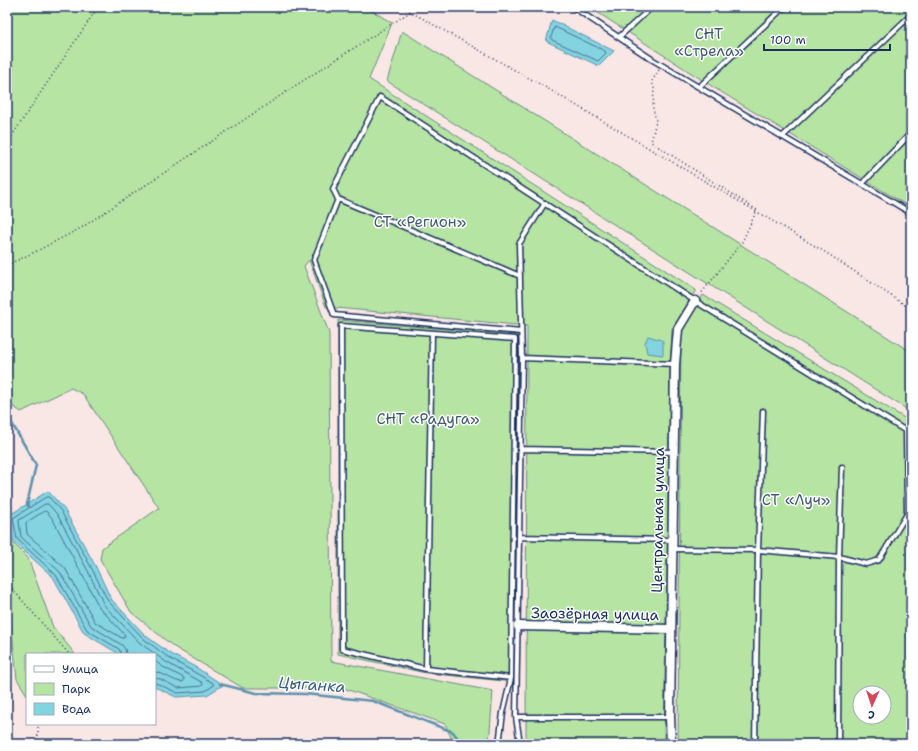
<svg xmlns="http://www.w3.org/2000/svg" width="918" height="751" font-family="'Shantell Sans',sans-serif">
  <rect width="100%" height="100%" fill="#f9e7e5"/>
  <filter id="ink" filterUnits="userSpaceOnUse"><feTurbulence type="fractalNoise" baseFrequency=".025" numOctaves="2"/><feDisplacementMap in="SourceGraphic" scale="8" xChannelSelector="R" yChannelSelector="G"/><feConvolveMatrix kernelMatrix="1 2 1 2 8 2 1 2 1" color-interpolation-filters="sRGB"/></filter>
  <g filter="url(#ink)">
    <!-- green -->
    <path fill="#b5e4a3" stroke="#688a80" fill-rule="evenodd" d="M7 7H366L392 23 369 79 696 290 672 329 670 369 664 744H526L527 326 326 307 309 260 304 266 329 333 331 661 493 691 489 744H454L445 724 343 688H243L174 647 131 612 100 559 102 548 159 508 83 394 71 388 21 412 7 402Z
      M589 7H911V208L713 87Z
      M402 31 911 352V412L387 81Z
      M703 295 911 422V744H678L681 330ZM860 693H884V717H860Z
      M338 320 519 335 513 682 426 673 338 654Z
      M7 537 28 558 53 627 75 654H27V695L17 679 7 587Z"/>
    <!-- water -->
    <path fill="#84d3e1" stroke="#5a91ad" d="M552 20 614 51 599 66 546 41Z
      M648 336 658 339 663 341V355L647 353 645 343Z
      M48 491 64 509 96 567 111 599 146 636 171 654 197 668 223 685 207 695 176 697 155 687V654H119L84 633 53 577 13 541 8 516Z"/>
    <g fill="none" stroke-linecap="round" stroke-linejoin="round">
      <!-- shore -->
      <path stroke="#457192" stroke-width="1" d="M555 27 605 51 606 53 598 61 552 40 551 38Z
        M45 511 47 512 52 518 82 574 99 607 125 635 124 638H122L95 622 65 568 27 534 26 523Z
        M121 654 120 651 119 649 87 630 56 575 17 539 13 518 46 497H49L61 511 92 569 108 601 144 639 169 658 194 672 213 683V686L205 691 178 693 158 684 155 683
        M126 654 125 649 122 645 91 626 60 572 21 537 19 521V520L45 504H48L57 514 88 571 104 605 140 643 166 662 203 683V684L202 686 178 688 160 679 155 678
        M155 661 163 667 184 678V680L183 682C173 682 165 673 155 672"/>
      <!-- stream -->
      <path stroke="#5a91ad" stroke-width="2.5" d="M7 415 36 465 27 504 28 506
        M220 684 256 693 305 694 373 701 453 732 462 744"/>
      <!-- service casing -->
      <g stroke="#1b2f5e" stroke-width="7">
        <path id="service" d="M573 7 653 60 911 213
          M619 37 652 7
          M699 87 784 7
          M782 137 911 15
          M862 184 911 133
          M338 199 314 260 334 315 521 332
          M545 203 519 244 522 358 675 364
          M520 276 338 199 333 189 380 97 695 301 906 431 907 514 879 560 866 564 839 557 758 550 672 549
          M520 449 673 452
          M519 537 672 540
          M426 669 432 333
          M516 717H670
          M499 744 503 713 511 678 515 339 341 326 342 649 426 669 511 678
          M520 744 516 717 522 358
          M755 744 758 550 763 411
          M838 744 839 557 842 467"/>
      </g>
      <!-- minor casing -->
      <g stroke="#1b2f5e" stroke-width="11">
        <path id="minor" d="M518 626 671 629
          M671 744 670 717 675 364 678 329 695 301"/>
      </g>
      <!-- path -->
      <path stroke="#1b2f5e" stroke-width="1.5" stroke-dasharray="1 3" stroke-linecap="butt" d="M402 7 545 87 825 252 911 309
        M659 70 652 81 654 88 653 108 656 121 651 142 757 210 742 242 700 295
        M7 143 98 7
        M7 265 37 251 81 228 298 84 410 12 415 7
        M7 583 69 654
        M38 744V724"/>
      <!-- service -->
      <use href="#service" stroke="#fff" stroke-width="4"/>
      <!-- minor -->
      <use href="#minor" stroke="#fff" stroke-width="8"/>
    </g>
  </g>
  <g text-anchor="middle" stroke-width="3" stroke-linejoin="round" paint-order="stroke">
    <!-- park labels -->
    <g font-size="15" fill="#425c6f" stroke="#fff">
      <text x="709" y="39">СНТ<tspan x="709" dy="17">«Стрела»</tspan></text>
      <text x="420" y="227">СТ «Регион»</text>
      <text x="428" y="424">СНТ «Радуга»</text>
      <text x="796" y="505">СТ «Луч»</text>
    </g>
    <!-- street labels -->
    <g font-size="15" fill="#1b2f5e" stroke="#fff">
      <text transform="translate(658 520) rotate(-89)" y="5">Центральная улица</text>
      <text transform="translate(595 614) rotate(1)" y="5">Заозёрная улица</text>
    </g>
    <!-- water labels -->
    <g font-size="16" font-style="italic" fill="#3a6085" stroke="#fff">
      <text transform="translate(312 684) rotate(4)" y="6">Цыганка</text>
    </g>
  </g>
  <!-- margin -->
  <rect width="918" height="751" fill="none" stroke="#fff" stroke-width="24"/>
  <rect x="12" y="12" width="894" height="727" fill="none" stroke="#1b2f5e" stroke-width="1.5" filter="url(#ink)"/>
  <!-- legend -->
  <rect x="26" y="653" width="130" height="72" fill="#ffffff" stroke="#a4acbf"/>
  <rect x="34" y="666" width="20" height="6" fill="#ffffff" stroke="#a4acbf"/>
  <text x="62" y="673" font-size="12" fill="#1b2f5e">Улица</text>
  <rect x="34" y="683" width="20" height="12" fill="#b5e4a3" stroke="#a4acbf"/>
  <text x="62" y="693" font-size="12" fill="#1b2f5e">Парк</text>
  <rect x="34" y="703" width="20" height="12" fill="#84d3e1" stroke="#a4acbf"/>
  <text x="62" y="713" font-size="12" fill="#1b2f5e">Вода</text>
  <!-- north arrow -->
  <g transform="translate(872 705) rotate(183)"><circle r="19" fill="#ffffff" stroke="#a4acbf"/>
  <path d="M0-3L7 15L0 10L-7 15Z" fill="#d1495b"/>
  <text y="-6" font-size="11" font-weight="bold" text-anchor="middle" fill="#1b2f5e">С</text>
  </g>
  <!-- scale -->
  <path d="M764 44v6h126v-6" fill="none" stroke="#1b2f5e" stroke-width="2"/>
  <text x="770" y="44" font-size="12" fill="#1b2f5e" stroke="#ffffff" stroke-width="3" paint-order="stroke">100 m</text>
</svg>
